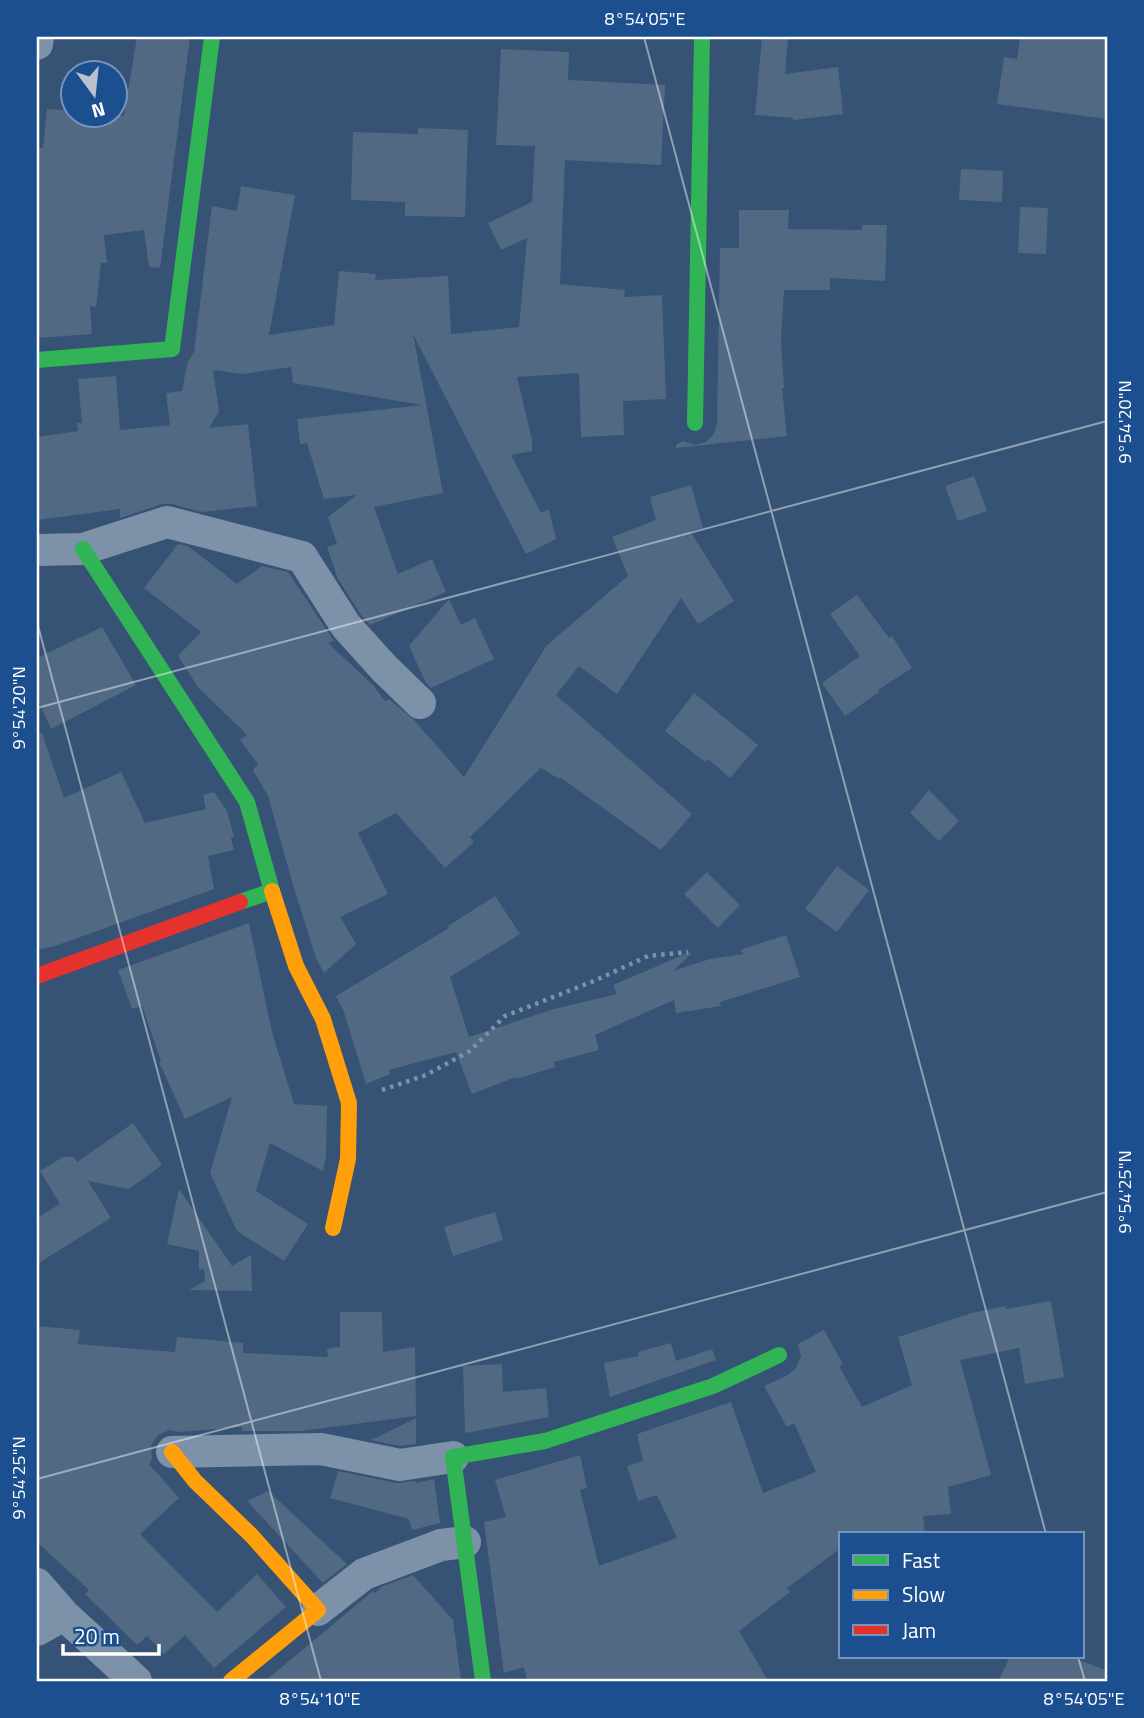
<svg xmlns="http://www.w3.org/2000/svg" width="1144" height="1718" font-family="'Titillium Web',sans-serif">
  <rect width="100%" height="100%" fill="#365274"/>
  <!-- building -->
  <path fill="#526984" d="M137 37H190L160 268 149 267 144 230 104 235 107 263H101L96 307 90 306 92 334 37 338V177L39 148H43L47 109 74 111V116H124Z
    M762 37 788 38 785 74 838 67 843 114 793 120V118L755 115Z
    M1020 37H1107V119L997 104 1004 57 1017 59Z
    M501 49 569 52 568 80 665 85 661 165 565 160 560 284 625 290 624 297 662 295 666 399 623 401 624 435 581 437 579 373 517 377 532 440V451L511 455 541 513 549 509 556 539 526 554 413 334 443 493 374 507 398 574 432 559 446 592 370 625 361 615 338 579 327 547 337 544 328 517 357 495 324 499 307 443 300 444 297 419 422 405 293 383 291 367 242 374 213 370 219 411 209 428 248 424 257 506 202 512 172 504H162L120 518V509L37 520V437L78 431 77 423H82L78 379 116 376 120 430 170 425 166 393 182 391 187 364 194 352 212 206 237 211 241 186 295 195 269 335 334 325 339 271 376 274 375 280 448 276 451 334 519 327 527 238 501 250 488 223 532 202 535 146 496 145Z
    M418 128 468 130 465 217 405 216V202L351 200 353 132 418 134Z
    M961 169 1003 171 1002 202 959 200Z
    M1020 207 1048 208 1046 254 1018 253Z
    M739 210H789L788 229 862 230V225H887L885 281 830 278V290H784L781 339 784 388H782L787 436 676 448V445L683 441 695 445 706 442 713 435 717 424 720 248H739Z
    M974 476 987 511 958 521 945 486Z
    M691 485 703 528 690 531 734 601 698 624 681 598 617 694 579 666 556 695 692 814 661 850 560 777 559 779 541 768 470 837 474 842 445 868 396 813 358 833 388 894 340 917 356 944 324 973 316 958 293 885 268 796 253 770 258 764 240 740 247 735 198 687 178 656 201 632 144 588 178 544 188 546 237 584 262 566 288 572 334 641 328 643 374 686 385 701 389 699 414 720 464 777 547 645 628 576 612 537 656 520 650 497Z
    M857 595 889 638 892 636 912 668 878 690 879 692 845 716 822 683 860 656 830 614Z
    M449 599 461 625 475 618 494 659 431 688 426 683 409 646Z
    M102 627 136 685 51 729 37 698V658Z
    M694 693 758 745 730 778 708 759 705 762 665 731Z
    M42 733 64 798 121 772 145 823 206 809 203 795 214 792 227 811 234 837 231 838 234 850 208 856 214 889 55 946 37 950V734Z
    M929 790 959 821 939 841 910 813Z
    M837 866 869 890 837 932 805 909Z
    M707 872 740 905 718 928 684 894Z
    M495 896 520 934 450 977 469 1037 554 1009 617 994 613 985 690 952 691 954 673 971 710 959 744 954 740 950 786 935 800 977 720 1002 721 1006 676 1013 674 1000 595 1035 599 1050 554 1062 555 1067 517 1079 516 1077 472 1094 456 1052 389 1070 390 1074 366 1084 344 1012 336 996 449 928 448 926Z
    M249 923 272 1032 294 1104 327 1106 326 1156 323 1171 270 1143 256 1191 308 1224 284 1261 237 1231 210 1173 232 1097 185 1119 159 1062 161 1061 142 1006 132 1009 118 970Z
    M133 1123 162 1165 129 1189 88 1181 111 1218 37 1264V1218L60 1204 40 1171 63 1157H74L77 1162Z
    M179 1189 232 1266 251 1255 252 1291 189 1290 205 1281 204 1269 199 1270V1251L167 1244Z
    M495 1212 503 1240 453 1256 444 1227Z
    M1051 1301 1064 1377 1025 1384 1019 1348 960 1360 991 1475 948 1487 951 1514 923 1516 925 1534H841V1548L787 1588 790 1592 739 1631 768 1681H527L524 1667 504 1673 484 1522 506 1517 495 1480 580 1455 587 1488 580 1490 599 1566 677 1538 657 1495 638 1501 627 1466 643 1461 637 1434 731 1402 763 1493 816 1472 794 1423 787 1427 764 1386 788 1375 796 1368 801 1356 798 1344 824 1330 843 1364 839 1366 862 1407 912 1385 898 1337 972 1313 1006 1306V1309Z
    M340 1312H382L383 1352 415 1347 416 1416 301 1431H242V1427L180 1432 169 1430 158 1435 151 1445 152 1459 149 1464 179 1498 140 1534 217 1612 257 1574 286 1607 214 1668 185 1635 164 1654 147 1636 137 1645 85 1594 89 1590 37 1542V1326L80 1330 78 1344 175 1352 177 1337 243 1343V1353L328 1357 327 1349 340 1347Z
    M671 1343 676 1361 712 1349 716 1360 610 1397 604 1363 639 1356 638 1352Z
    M502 1364 503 1392 546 1388 549 1417 465 1433 463 1366Z
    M416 1418V1444L400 1446 371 1440Z
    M338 1471 397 1483 416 1481V1483L434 1479 440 1523 412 1530 409 1519 330 1498Z
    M268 1491 347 1564 323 1583 247 1501Z
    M413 1575 453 1620 461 1681H265L373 1591 375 1593 381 1587Z
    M1010 1657H1072L1107 1671V1681H998Z"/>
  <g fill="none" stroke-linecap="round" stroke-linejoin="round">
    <!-- path -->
    <path stroke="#7d92a8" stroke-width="4.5" stroke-dasharray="3.5 5" stroke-linecap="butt" d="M382 1090 426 1075 470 1051 505 1016 594 981 648 956 688 952"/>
    <!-- street -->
    <path stroke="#7d92a8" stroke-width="32" d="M37 44 38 37
      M37 550 83 549 167 522 302 557 346 626 384 668 420 703
      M172 1452 321 1449 400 1465 453 1457
      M37 1584 64 1615 136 1681
      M318 1610 364 1574 441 1545 465 1542
      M37 1630 64 1615"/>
    <!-- fast -->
    <path stroke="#30b455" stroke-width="16" d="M37 360 172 349 212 37
      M695 423 702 37
      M83 549 247 802 272 891 240 902
      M483 1681 453 1457 545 1441 713 1386 779 1355"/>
    <!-- slow -->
    <path stroke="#ff9f0a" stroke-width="16" d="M272 891 296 966 323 1019 349 1103 348 1159 333 1228
      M172 1452 195 1481 252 1536 318 1610 231 1681"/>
    <!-- jam -->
    <path stroke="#e5322d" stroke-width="16" d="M37 976 240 902"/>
  </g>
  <!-- ticks -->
  <path fill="none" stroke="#fff" stroke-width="2" stroke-opacity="0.45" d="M644 37 1046 1534M37 622 321 1681M37 708 1107 421M37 1479 1107 1192M1078 1657 1085 1681"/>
  <!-- border -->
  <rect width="1144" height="1718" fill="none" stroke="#1b4f8f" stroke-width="77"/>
  <!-- legend -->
  <rect x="839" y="1532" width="245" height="126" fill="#1b4f8f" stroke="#7695bc" stroke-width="2"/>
  <rect x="853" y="1555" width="35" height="10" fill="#30b455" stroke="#7695bc" stroke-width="2"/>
  <text x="902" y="1568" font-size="21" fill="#ffffff">Fast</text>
  <rect x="853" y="1590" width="35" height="10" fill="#ff9f0a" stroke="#7695bc" stroke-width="2"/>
  <text x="902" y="1602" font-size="21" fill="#ffffff">Slow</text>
  <rect x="853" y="1625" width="35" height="10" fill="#e5322d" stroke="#7695bc" stroke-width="2"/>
  <text x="902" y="1638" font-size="21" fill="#ffffff">Jam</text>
  <!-- north arrow -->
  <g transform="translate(94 94) rotate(165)"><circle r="33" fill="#1b4f8f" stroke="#7695bc" stroke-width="2"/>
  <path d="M0-5L12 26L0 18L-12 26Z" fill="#b9c2ce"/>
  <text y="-10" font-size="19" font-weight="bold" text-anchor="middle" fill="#ffffff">N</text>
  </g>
  <!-- scale -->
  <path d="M63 1644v10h96v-10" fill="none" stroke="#ffffff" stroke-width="3.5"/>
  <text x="74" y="1644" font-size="21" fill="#ffffff" stroke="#1b4f8f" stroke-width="5" paint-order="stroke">20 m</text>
  <rect x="38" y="38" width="1068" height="1642" fill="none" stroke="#fff" stroke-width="2.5"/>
  <g font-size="18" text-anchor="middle" fill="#fff">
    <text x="645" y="25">8°54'05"E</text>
    <text transform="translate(1125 422) rotate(-90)" y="6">9°54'20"N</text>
    <text transform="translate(19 708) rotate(-90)" y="6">9°54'20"N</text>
    <text transform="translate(1125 1192) rotate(-90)" y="6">9°54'25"N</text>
    <text transform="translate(19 1478) rotate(-90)" y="6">9°54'25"N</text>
    <text x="320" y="1705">8°54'10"E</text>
    <text x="1084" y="1705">8°54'05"E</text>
  </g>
</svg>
